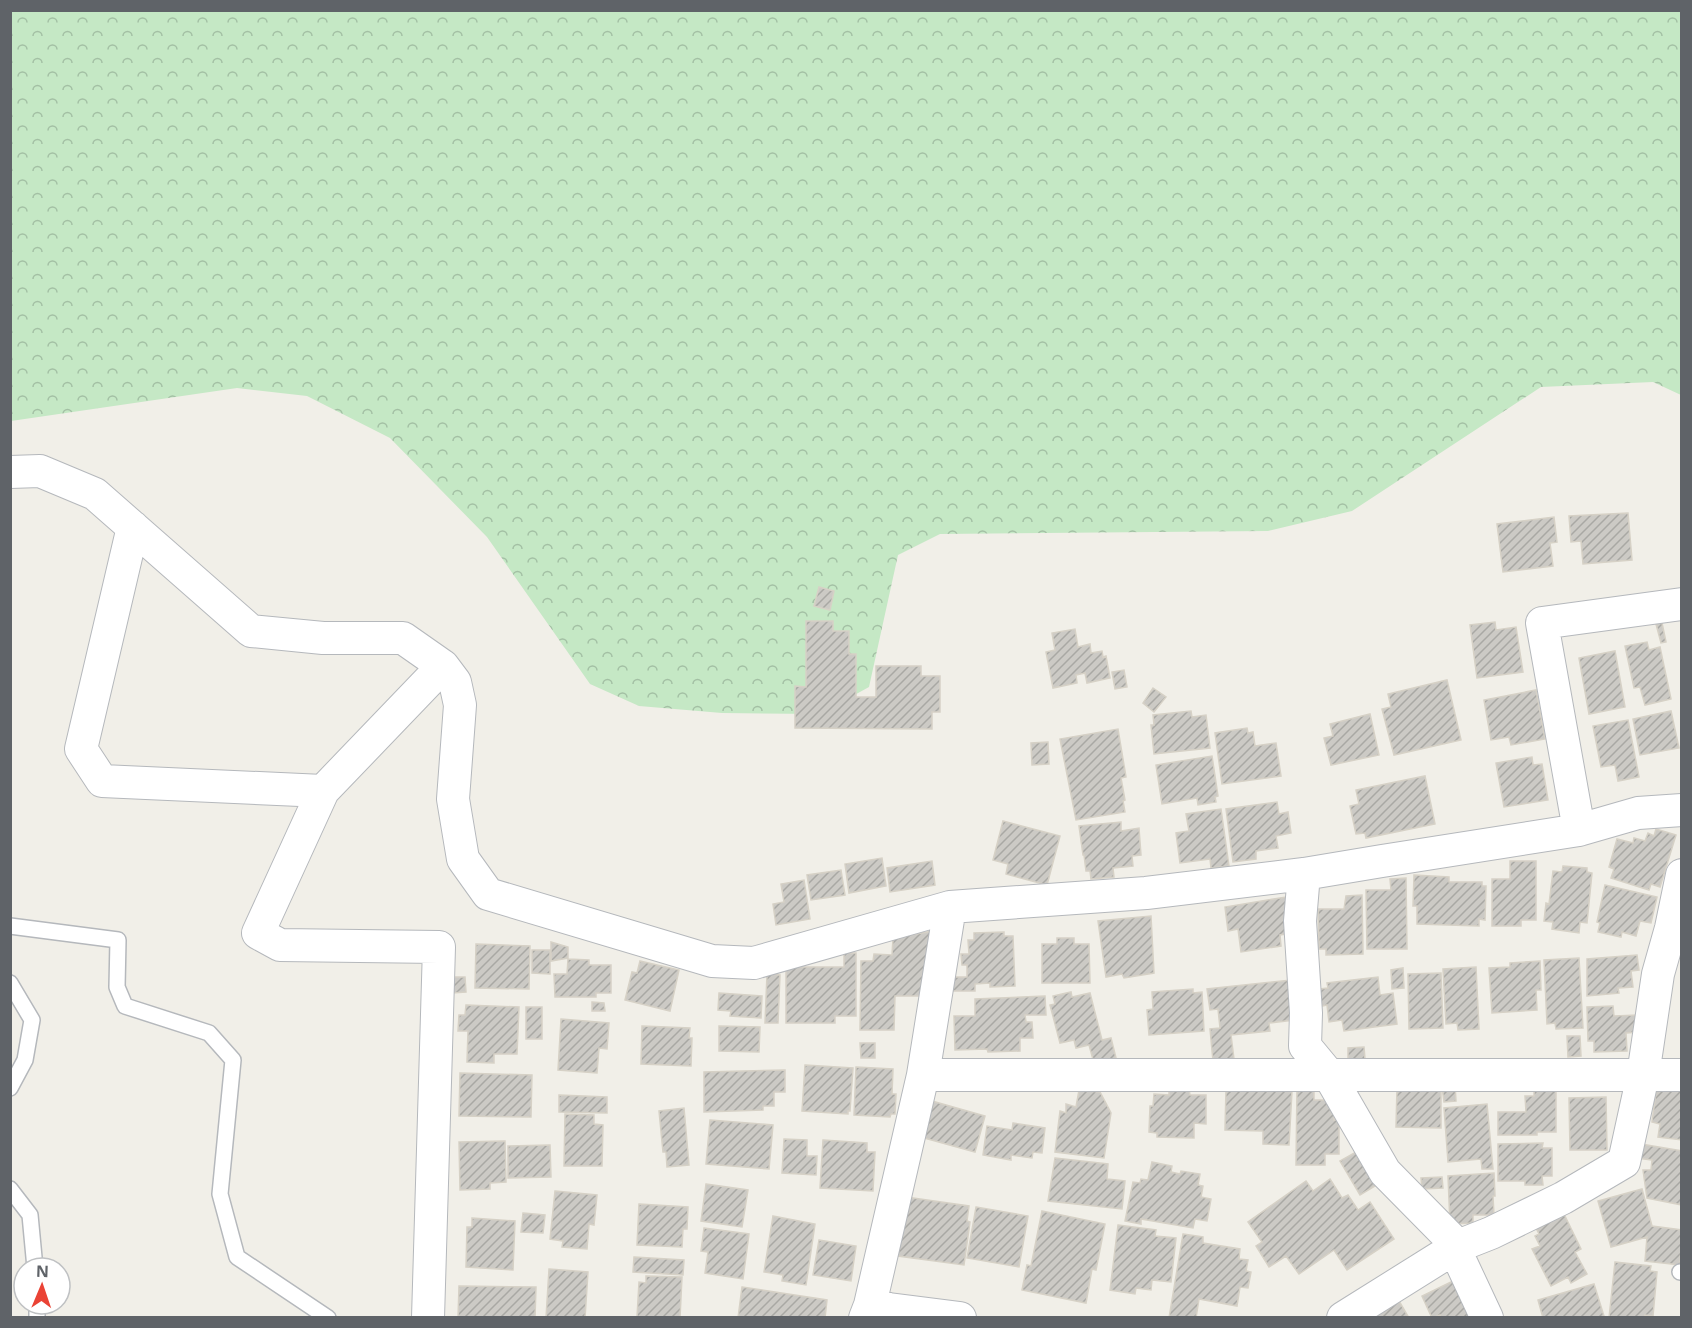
<svg xmlns="http://www.w3.org/2000/svg" width="1692" height="1328" font-family="'Noto Sans',sans-serif">
  <defs>
    <pattern id="forest-crowns" width="20" height="18" patternUnits="userSpaceOnUse" patternTransform="scale(1.5)"><rect width="20" height="18" fill="#c5e8c5"/><path d="M2 6a3 3 0 1 1 6 0M12 15a3 3 0 1 1 6 0" fill="none" stroke="#a3c0a4"/></pattern>
    <pattern id="building-hatch" width="6" height="6" patternUnits="userSpaceOnUse" patternTransform="scale(1.5)"><rect width="6" height="6" fill="#cccac5"/><path d="M-1 1l2-2M0 6l6-6M5 7l2-2" fill="none" stroke="#a9a8a4"/></pattern>
  </defs>
  <rect width="100%" height="100%" fill="#f1efe8"/>
  <!-- forest -->
  <path fill="url(#forest-crowns)" d="M10 11H1681V395L1653 382 1541 387 1352 511 1268 531 940 534 898 555 869 687 820 714 722 713 639 706 590 684 487 537 390 438 307 396 237 388 11 421Z"/>
  <!-- building -->
  <path fill="url(#building-hatch)" stroke="#d6d1c6" stroke-width="1.5" d="M1628 513 1632 560 1583 564 1581 541 1571 542 1569 516Z
    M1554 517 1557 542 1550 543 1553 566 1503 572 1497 524Z
    M819 587 834 591 830 610 814 606Z
    M806 621H833V631H849V654H856V697H876V666H921V676H940V712H932V729L795 728V686L806 687Z
    M1495 622 1496 630 1516 627 1523 672 1477 678 1470 625Z
    M1662 623 1666 642 1661 643 1656 624Z
    M1075 629 1078 647 1090 644 1091 653 1102 651 1103 657 1106 656 1110 678 1087 683 1085 673 1076 675 1077 683 1053 688 1046 652 1055 650 1052 633Z
    M1647 642 1649 650 1660 647 1671 699 1645 705 1640 687 1634 688 1625 646Z
    M1615 651 1625 707 1589 714 1579 658Z
    M1124 670 1127 687 1115 689 1112 672Z
    M1447 680 1461 740 1394 755 1382 709 1391 707 1388 694Z
    M1153 688 1166 697 1154 712 1143 703Z
    M1536 690 1545 739 1511 745 1509 737 1491 740 1484 700Z
    M1191 711 1192 717 1206 715 1210 748 1154 754 1151 725H1154L1153 715Z
    M1671 711 1679 748 1640 755 1633 719Z
    M1370 714 1379 755 1331 765 1324 738 1333 736 1330 724Z
    M1628 720 1639 777 1618 781 1615 765 1601 767 1593 726Z
    M1247 728 1248 733 1253 732 1255 746 1276 743 1281 776 1222 784 1215 733Z
    M1118 729 1126 777 1121 778 1125 800 1123 801 1125 812 1076 820 1060 739Z
    M1048 742 1049 764 1032 765 1031 743Z
    M1212 756 1218 796 1215 797 1216 802 1198 805 1197 798 1162 804 1156 765Z
    M1532 757 1533 765 1542 764 1548 800 1504 807 1496 763Z
    M1425 776 1435 824 1366 838 1365 833 1356 834 1350 806 1359 804 1356 790Z
    M1277 802 1279 814 1288 812 1291 833 1276 836 1278 848 1256 851V859L1233 862 1226 809Z
    M1221 809 1229 866 1211 868 1210 859 1180 863 1176 833 1189 831 1186 814Z
    M1003 821 1060 836 1047 885 1006 874 1008 864 993 860Z
    M1121 822V831L1139 828 1141 855 1132 856 1133 866 1113 868 1114 877 1091 879 1090 871H1086L1084 855H1083L1079 826Z
    M1656 829 1676 835 1660 887 1651 884 1649 890 1611 878 1614 869 1609 867 1617 839 1633 843 1634 838 1645 841 1648 833 1654 836Z
    M882 858 886 886 849 893 845 864Z
    M932 861 935 885 890 892 887 868Z
    M1510 861H1536V920H1521V926H1492V879H1510Z
    M1563 866 1587 868V872L1592 873 1587 923 1580 922 1579 933 1552 929 1553 922 1544 921 1546 903 1549 904 1553 871 1562 872Z
    M841 870 845 895 811 900 807 875Z
    M1414 875 1449 877V882H1482V886H1486L1485 920 1479 919V926L1417 924V906H1413Z
    M1406 878 1407 949H1367L1366 890H1391L1390 879Z
    M804 880 810 919 776 925 773 904 784 902 781 884Z
    M1605 885 1657 897 1651 923 1640 921 1636 936 1622 932 1621 937 1598 932 1600 923 1597 922Z
    M1362 895 1363 954 1326 955V949H1319L1318 909H1344L1346 896Z
    M1286 897 1292 933 1280 935 1281 946 1241 952 1238 929 1228 931 1225 907Z
    M1151 916 1154 973 1124 978 1122 974 1106 977 1098 921Z
    M939 930 923 996H895L894 1030H860L861 961H873L874 954 892 955 893 938Z
    M1004 932V936H1013L1015 986 990 987V983L975 984V991H951L950 977H967V965H962L961 954H969L968 940H974V933Z
    M1057 938H1074V944H1089L1090 983H1042V944H1057Z
    M551 942 568 947V958L551 961Z
    M476 944 530 946 529 989 475 988Z
    M532 950H550V974L532 973Z
    M844 953H856V1016H835V1023H786V967H844Z
    M1637 955 1639 970 1631 971 1633 987 1618 988 1619 993 1587 996V959Z
    M1579 958 1583 1028 1556 1029 1555 1023 1547 1024 1544 960Z
    M568 959 589 960V965H611V993H596V997H555L554 974H567Z
    M640 961 679 970 670 1011 625 1000 632 972 637 973Z
    M1540 961 1541 990H1536L1537 1010 1492 1013 1489 968 1510 967V963Z
    M1476 967 1479 1029 1458 1030 1457 1023 1446 1024 1443 969Z
    M1403 968 1404 988 1392 989 1391 970Z
    M1441 973 1443 1028 1409 1029 1408 974Z
    M767 974 780 975 778 1023H765Z
    M452 977H465L466 992 452 993Z
    M1378 977 1380 995 1393 993 1397 1024 1344 1031 1342 1020 1329 1022 1327 1005 1322 1006 1320 989 1328 988 1327 983Z
    M1291 980 1294 1020 1269 1023 1270 1031 1231 1035 1234 1059 1213 1061 1210 1029 1220 1028 1218 1009 1210 1010 1207 989Z
    M1193 989V993L1202 992 1204 1031 1149 1035 1147 1010 1153 1009 1152 992Z
    M1071 992 1072 997 1090 993 1102 1040 1111 1038 1116 1058 1094 1063 1089 1045 1076 1048 1074 1040 1060 1043 1050 1005 1055 1004 1053 996Z
    M719 993 762 996 761 1018 730 1016 731 1011 718 1010Z
    M1045 996 1046 1015H1025L1026 1022H1032L1033 1038H1020V1051L988 1052 987 1049 955 1050 954 1016H975V999Z
    M592 1002 604 1003 605 1011H592Z
    M466 1005 519 1007 517 1054H494V1063L467 1062 468 1031H458L459 1015H465Z
    M1613 1006 1614 1016 1638 1015 1639 1032 1626 1033 1627 1051 1594 1052V1041H1588L1587 1007Z
    M526 1007H542V1039H526Z
    M561 1019 609 1023 607 1049 599 1048 597 1073 558 1070Z
    M642 1026 690 1028 689 1038H692L691 1066 641 1064Z
    M719 1026 760 1027 759 1052 719 1051Z
    M1567 1036H1580L1581 1056 1568 1057Z
    M860 1043H875V1058H861Z
    M1364 1047 1365 1059H1348V1048Z
    M805 1065 853 1068 850 1111H848V1114L802 1111Z
    M856 1067 893 1069 892 1094H896L895 1114H891L890 1117 854 1115Z
    M785 1070V1092H774V1106H763V1110L704 1112V1072Z
    M460 1073 532 1075 531 1117 459 1116Z
    M1556 1084V1132H1537V1135H1498V1112H1526L1525 1096H1534V1085Z
    M1455 1085 1456 1101 1444 1102 1442 1087Z
    M1657 1085 1682 1088V1140L1658 1137 1660 1124 1652 1122Z
    M1297 1087H1314V1100H1334V1120H1339V1154H1325V1165H1296Z
    M1169 1088 1189 1089 1190 1095H1206V1124L1194 1123V1138L1157 1137V1133L1149 1132 1150 1106H1153L1154 1094 1169 1095Z
    M1397 1088 1441 1089V1128L1396 1127Z
    M1226 1089 1292 1091 1289 1145 1263 1144V1131L1225 1130Z
    M1079 1090 1100 1092 1111 1113 1104 1158 1055 1152 1060 1111 1066 1113V1104L1076 1107Z
    M559 1095 607 1097V1113L559 1112Z
    M1606 1097 1607 1150H1570L1569 1098Z
    M932 1101 985 1116 975 1152 917 1136Z
    M1487 1104 1493 1169H1482L1481 1159 1448 1162 1444 1108Z
    M684 1108 689 1165 667 1167 666 1152H663L659 1111Z
    M565 1114 594 1115V1124L603 1125 602 1166H564Z
    M710 1120 773 1125 769 1169 706 1164Z
    M1013 1123 1045 1128 1042 1153 1033 1152 1032 1158 1011 1155V1160L983 1155 987 1126 1012 1130Z
    M784 1139 807 1140V1156H817L816 1175 782 1173Z
    M823 1140 867 1143V1152H875L873 1191 820 1188Z
    M505 1141 506 1182 490 1183V1189L460 1190 459 1142Z
    M1543 1143 1542 1148H1552V1176H1542L1543 1185H1525V1181H1498V1144Z
    M1641 1144 1682 1151V1205L1647 1198 1643 1170H1651L1652 1160 1637 1158Z
    M550 1145 551 1177 508 1178V1146Z
    M1365 1147 1385 1180 1360 1195 1340 1161Z
    M1055 1158 1108 1164 1107 1179 1125 1181 1122 1209 1048 1201Z
    M1152 1162 1172 1166 1171 1172 1180 1174 1181 1171 1200 1174 1198 1185 1203 1186 1201 1197 1211 1199 1207 1221 1195 1219 1193 1228 1141 1219V1224L1125 1221 1133 1182 1140 1183 1141 1179 1148 1180Z
    M1494 1173 1495 1196H1493L1494 1215H1473V1223L1450 1224 1448 1176Z
    M1442 1177 1443 1188 1422 1189 1421 1178Z
    M1330 1179 1342 1198 1348 1195 1358 1210 1370 1202 1394 1239 1347 1270 1334 1250 1299 1274 1286 1256 1269 1267 1256 1246 1262 1242 1248 1222 1306 1181 1313 1191Z
    M706 1184 748 1190 742 1227 701 1221Z
    M1642 1189 1652 1226 1682 1230 1680 1265 1645 1261 1647 1237 1611 1247 1598 1201Z
    M555 1191 597 1195 594 1225 589 1224 587 1249 562 1247 563 1241 550 1239Z
    M906 1197 969 1206 967 1221 970 1222 964 1265 898 1256Z
    M639 1204 688 1207 687 1229H683L682 1247 637 1245Z
    M976 1207 1028 1216 1019 1267 967 1258Z
    M1042 1211 1105 1224 1096 1270 1092 1269 1086 1303 1022 1290 1027 1265 1031 1266Z
    M523 1213 545 1215 543 1233 521 1232Z
    M1564 1214 1581 1249 1575 1252 1587 1274 1571 1283 1568 1277 1551 1286 1532 1249 1540 1246 1535 1236 1539 1234 1536 1228Z
    M773 1216 815 1224 806 1285 782 1281 783 1275 764 1272Z
    M472 1218 515 1221 513 1270 466 1267 467 1227H472Z
    M1118 1225 1156 1230 1155 1236 1176 1238 1171 1282 1152 1280 1151 1290 1136 1288 1135 1294 1110 1290Z
    M704 1228 749 1234 743 1279 705 1273 708 1252 701 1251Z
    M1183 1234 1203 1237V1243L1240 1249 1239 1259 1248 1260 1246 1271 1251 1272 1248 1288 1240 1287 1237 1306 1199 1299 1196 1318H1169Z
    M819 1240 856 1246 851 1281 813 1275Z
    M634 1257 684 1260 683 1275 633 1272Z
    M1615 1262 1651 1266 1650 1271 1657 1272 1653 1316 1645 1315 1644 1318H1609Z
    M549 1269 588 1272 585 1318H546Z
    M646 1276 682 1277 680 1318 637 1317 639 1282 646 1283Z
    M1455 1280 1473 1318H1441L1440 1315 1432 1318 1422 1296Z
    M1594 1284 1604 1316 1599 1318H1543L1538 1300Z
    M459 1286 536 1287 535 1318H458Z
    M742 1287 827 1300 825 1318H738Z
    M1399 1301 1409 1318H1373Z"/>
  <g fill="none" stroke-linecap="round" stroke-linejoin="round">
    <!-- service casing -->
    <g stroke="#b5b8bc" stroke-width="18">
      <path id="service" d="M10 926 118 940 117 987 125 1006 209 1033 233 1060 220 1194 237 1257 328 1318
        M10 983 32 1020 25 1060 10 1088
        M10 1189 30 1215 35 1268
        M1680 1272H1682
        M37 1304V1318"/>
    </g>
    <!-- minor casing -->
    <g stroke="#b5b8bc" stroke-width="34">
      <path id="minor" d="M10 472 40 471 95 494 251 631 323 638H403L443 666 455 682 460 705 453 799 463 859 488 894 712 961 754 963 950 907 1146 893 1304 874 1382 861 1579 830 1638 813 1682 810
        M133 527 81 749 102 781 323 791
        M1579 830 1542 623 1682 604
        M1304 874 1300 921 1306 1013 1305 1046 1329 1075 1385 1172 1458 1246V1256L1487 1318
        M923 1075H1682
        M870 1305 889 1309 960 1318
        M428 1318 439 947 280 945 258 933 323 791 443 666
        M865 1318 870 1305 923 1075 950 907
        M1343 1318 1458 1246 1491 1233 1563 1198 1624 1162 1643 1075 1658 974 1671 928 1682 875"/>
    </g>
    <!-- service -->
    <use href="#service" stroke="#fff" stroke-width="15"/>
    <!-- minor -->
    <use href="#minor" stroke="#fff" stroke-width="32"/>
  </g>
  <!-- border -->
  <rect width="1692" height="1328" fill="none" stroke="#5f6368" stroke-width="24"/>
  <!-- north arrow -->
  <g transform="translate(42 1286) rotate(2)"><circle r="28" fill="#ffffff" stroke="#bfc1c3" stroke-width="1.5"/>
  <path d="M0-4.5L10 22L0 15L-10 22Z" fill="#ea4335"/>
  <text y="-9" font-size="16" font-weight="bold" text-anchor="middle" fill="#5f6368">N</text>
  </g>
</svg>
